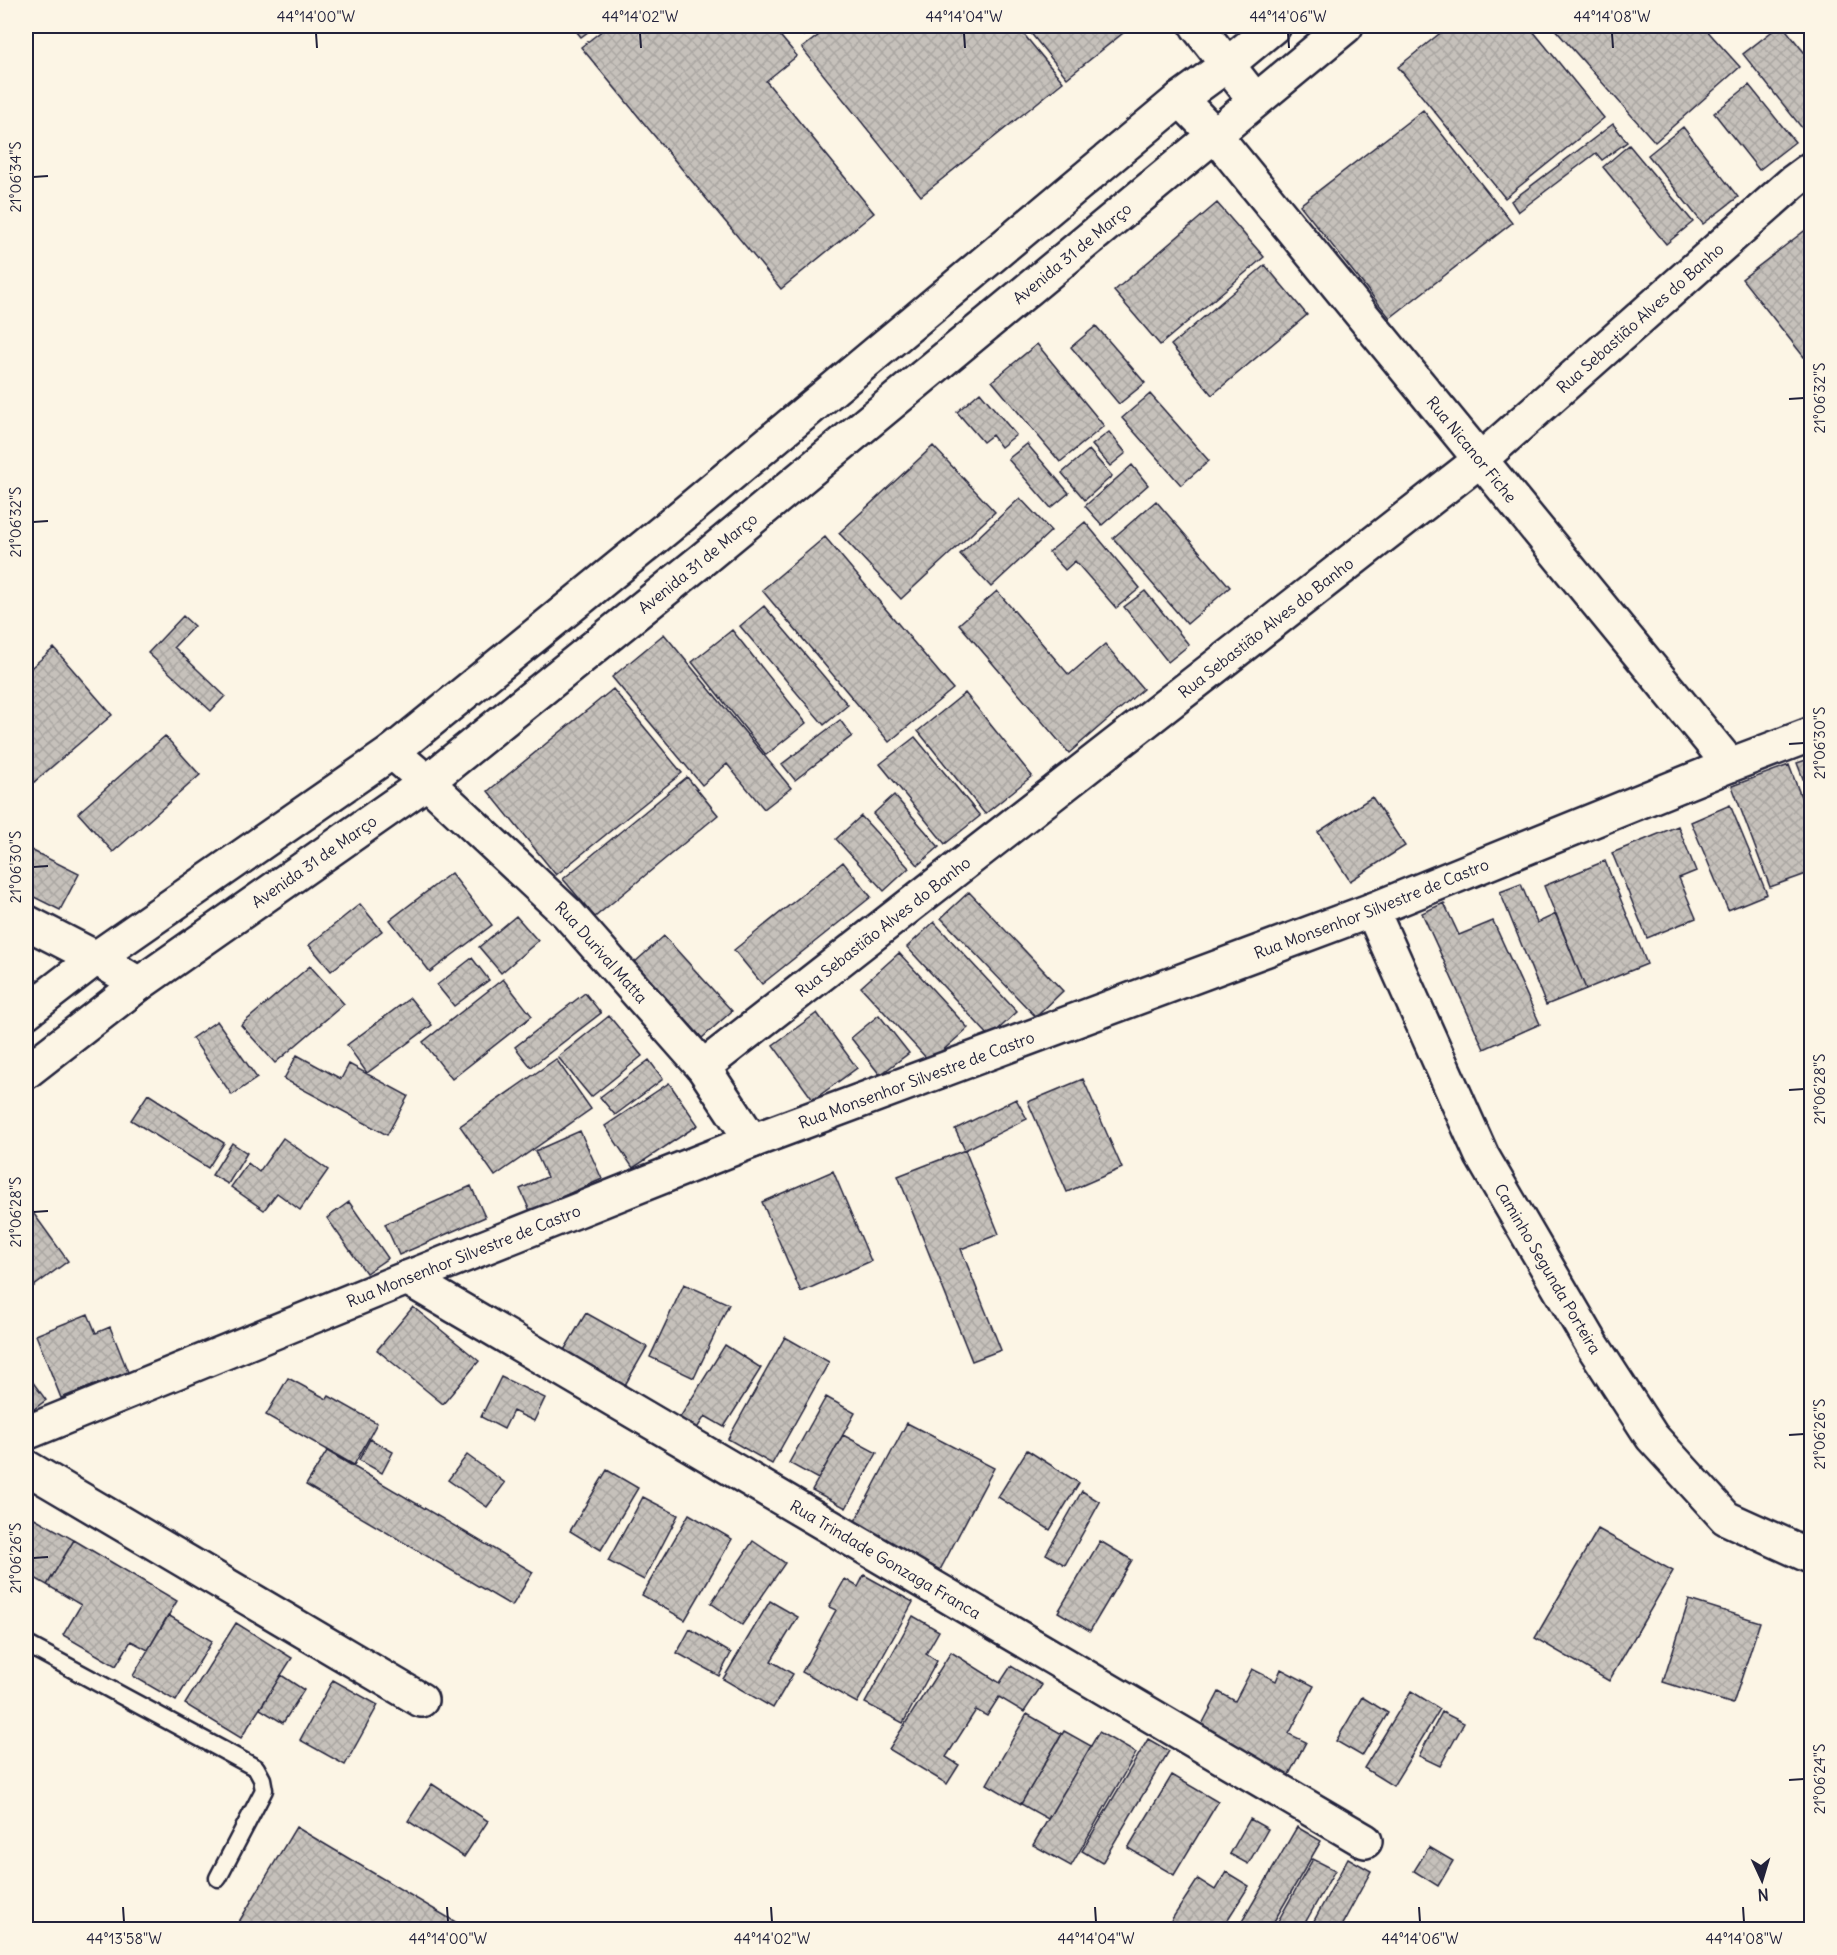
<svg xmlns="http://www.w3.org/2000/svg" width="1837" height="1955" font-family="Delius,sans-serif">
  <defs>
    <pattern id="building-cross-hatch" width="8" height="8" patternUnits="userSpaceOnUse" patternTransform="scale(1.5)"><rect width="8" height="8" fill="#c6c1bb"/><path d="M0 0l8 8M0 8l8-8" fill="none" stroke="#aaa6a2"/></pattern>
  </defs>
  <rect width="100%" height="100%" fill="#fcf5e5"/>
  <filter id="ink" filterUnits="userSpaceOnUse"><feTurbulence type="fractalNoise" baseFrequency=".0167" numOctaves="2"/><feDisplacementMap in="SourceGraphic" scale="12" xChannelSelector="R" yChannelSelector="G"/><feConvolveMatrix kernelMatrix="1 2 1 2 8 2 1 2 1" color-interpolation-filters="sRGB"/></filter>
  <g filter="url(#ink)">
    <!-- building -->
    <path fill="url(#building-cross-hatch)" stroke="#22223b" stroke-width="1.5" d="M572 26H596L581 37Z
      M608 26H728L730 28 733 26H772L797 56 766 81 874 213 781 289 581 47Z
      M795 26H817L804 36Z
      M831 26H1017L1063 82 921 196 802 48Z
      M1025 26H1126L1128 29 1067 78Z
      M1449 26H1529L1604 118 1505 198 1398 67Z
      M1552 26H1703L1740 67 1655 142Z
      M1779 26H1783L1812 62V121L1802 128 1743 54Z
      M1749 85 1795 142 1759 170 1714 113Z
      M1423 110 1512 223 1390 318 1300 205Z
      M1613 124 1627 142 1602 160 1596 153 1518 212 1511 201Z
      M1683 127 1738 197 1703 224 1648 155Z
      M1629 145 1693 222 1666 244 1603 167Z
      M1217 203 1264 257 1160 345 1114 291Z
      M1812 225V367L1742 279Z
      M1265 265 1307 315 1212 395 1171 345Z
      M1096 326 1145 383 1119 404 1071 347Z
      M1037 344 1104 426 1060 462 992 381Z
      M980 392 1016 435 1001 447 992 435 983 442 957 412Z
      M1150 394 1209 461 1181 485 1122 418Z
      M1109 432 1126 453 1110 466 1092 445Z
      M1027 444 1069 493 1051 508 1008 459Z
      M933 446 995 512 901 599 839 533Z
      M1089 450 1112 476 1085 500 1062 473Z
      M1132 465 1148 485 1102 525 1085 506Z
      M1020 498 1051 531 991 587 960 554Z
      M1156 501 1230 587 1187 624 1113 538Z
      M1085 522 1140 588 1116 608 1075 561 1065 570 1049 552Z
      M825 537 953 689 889 742 762 590Z
      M997 591 1069 675 1105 644 1143 689 1069 753 959 624Z
      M1145 591 1189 645 1168 662 1124 607Z
      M764 606 848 705 824 725 740 626Z
      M183 616 194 626 174 647 225 696 211 711 148 653Z
      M732 630 806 723 766 755 692 662Z
      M664 634 791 788 764 809 727 764 702 785 612 677Z
      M54 648 112 715 26 789V672Z
      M613 689 682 773 556 875 488 791Z
      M965 693 1032 776 985 814 918 731Z
      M840 720 852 736 795 780 782 764Z
      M165 736 200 775 113 852 78 813Z
      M915 737 980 816 945 844 880 764Z
      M1812 758V802L1797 763Z
      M1789 765 1812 826V872L1770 887 1732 786Z
      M687 777 718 815 595 917 563 879Z
      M894 795 939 847 918 865 873 814Z
      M1372 797 1405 846 1350 881 1318 832Z
      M1730 805 1767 894 1728 910 1691 822Z
      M861 816 909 868 884 891 836 839Z
      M1678 826 1696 871 1679 878 1696 918 1647 938 1612 853Z
      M27 848 79 874 60 910 26 893V852Z
      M1605 861 1647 964 1586 989 1544 886Z
      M843 862 871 897 762 984 734 950Z
      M451 873 492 925 430 972 390 920Z
      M1521 884 1537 923 1556 914 1586 989 1546 1005 1500 892Z
      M969 892 1063 991 1036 1017 941 918Z
      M1444 903 1459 935 1493 921 1540 1024 1484 1049 1422 913Z
      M360 904 382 931 331 971 309 945Z
      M516 916 538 941 501 973 479 947Z
      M934 922 1017 1012 990 1037 907 947Z
      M664 936 732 1011 702 1038 634 963Z
      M899 953 968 1028 930 1062 861 987Z
      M472 958 489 980 454 1006 437 985Z
      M310 966 344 1004 275 1063 241 1025Z
      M503 979 532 1016 452 1079 423 1042Z
      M585 993 601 1013 531 1067 515 1047Z
      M410 998 432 1025 367 1073 347 1045Z
      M817 1013 857 1068 813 1100 773 1045Z
      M879 1015 909 1053 880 1075 851 1038Z
      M609 1016 642 1056 591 1097 558 1057Z
      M217 1021 257 1078 232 1095 192 1038Z
      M297 1055 341 1079 349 1064 408 1096 387 1135 284 1079Z
      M556 1059 591 1109 495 1176 460 1126Z
      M649 1060 663 1079 615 1115 600 1097Z
      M1083 1079 1122 1168 1067 1192 1028 1102Z
      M669 1083 698 1125 633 1168 605 1126Z
      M148 1094 224 1143 208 1168 131 1120Z
      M1016 1099 1027 1119 965 1150 955 1129Z
      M580 1131 602 1179 530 1211 520 1189 547 1177 535 1151Z
      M283 1138 328 1170 300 1210 277 1193 264 1210 231 1187 248 1163 259 1172Z
      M232 1143 247 1153 228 1184 212 1175Z
      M965 1150 999 1234 961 1249 1001 1350 972 1361 898 1176Z
      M833 1171 871 1261 801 1292 762 1202Z
      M471 1186 485 1217 399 1255 385 1224Z
      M349 1202 388 1258 366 1273 327 1218Z
      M26 1203 68 1261 26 1292Z
      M684 1284 729 1304 694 1378 650 1357Z
      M413 1307 479 1361 443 1404 377 1350Z
      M586 1313 647 1347 621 1392 560 1357Z
      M88 1314 96 1333 110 1327 128 1372 61 1398 36 1335Z
      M785 1337 829 1362 772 1464 728 1439Z
      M725 1345 761 1368 724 1427 705 1416 696 1430 679 1419Z
      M26 1373 46 1400 26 1415Z
      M501 1377 545 1398 534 1421 513 1411 504 1429 481 1417Z
      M288 1378 327 1399 329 1396 377 1423 354 1465 266 1415Z
      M826 1397 855 1413 818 1479 789 1463Z
      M907 1423 994 1468 940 1570 853 1525Z
      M843 1435 877 1453 846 1508 812 1490Z
      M370 1439 393 1452 382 1473 359 1460Z
      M1027 1450 1079 1483 1050 1530 998 1497Z
      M327 1451 533 1572 512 1606 306 1485Z
      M467 1455 505 1483 487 1507 448 1480Z
      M607 1470 638 1488 601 1550 570 1531Z
      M1082 1491 1100 1502 1065 1565 1046 1554Z
      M643 1497 678 1515 644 1580 608 1561Z
      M689 1514 732 1539 685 1620 642 1595Z
      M29 1515 74 1540 47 1585 26 1573V1520Z
      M1598 1529 1673 1571 1609 1681 1535 1638Z
      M74 1540 177 1601 148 1650 131 1641 116 1666 63 1635 81 1605 47 1585Z
      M753 1541 785 1563 742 1625 711 1603Z
      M1100 1541 1132 1560 1090 1631 1058 1612Z
      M864 1575 913 1602 857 1703 802 1672 836 1610 829 1607 845 1579 858 1587Z
      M1689 1600 1760 1622 1733 1704 1663 1682Z
      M770 1601 798 1617 771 1661 793 1674 773 1708 723 1679Z
      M168 1615 212 1641 176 1701 133 1676Z
      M913 1616 939 1631 926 1654 937 1661 903 1723 865 1703Z
      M236 1623 292 1658 241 1738 185 1704Z
      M690 1629 731 1653 719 1676 677 1653Z
      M951 1652 1000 1683 1011 1666 1042 1685 1024 1712 999 1697 987 1716 976 1710 946 1757 959 1765 947 1784 889 1749Z
      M1252 1669 1276 1681 1281 1669 1314 1686 1289 1734 1306 1742 1286 1780 1197 1734 1219 1692 1235 1701Z
      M281 1675 304 1690 283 1723 260 1709Z
      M333 1680 378 1705 345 1765 300 1740Z
      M1411 1691 1440 1709 1393 1786 1364 1768Z
      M1362 1697 1388 1713 1362 1756 1336 1741Z
      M1442 1712 1464 1723 1440 1766 1419 1756Z
      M1027 1714 1062 1734 1021 1804 987 1784Z
      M1064 1731 1091 1746 1048 1819 1021 1804Z
      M1099 1732 1136 1753 1071 1866 1033 1845Z
      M1148 1739 1169 1751 1102 1863 1082 1851Z
      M1172 1775 1218 1802 1174 1875 1128 1848Z
      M432 1784 488 1821 464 1857 408 1821Z
      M1250 1819 1268 1829 1248 1864 1230 1854Z
      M296 1827 469 1930H234Z
      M1297 1827 1321 1841 1269 1930H1237Z
      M1429 1847 1453 1861 1438 1886 1414 1871Z
      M1348 1858 1371 1871 1339 1930H1309Z
      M1313 1859 1335 1870 1301 1930H1273Z
      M1226 1872 1249 1886 1221 1930H1182L1170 1922 1198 1879 1215 1890Z"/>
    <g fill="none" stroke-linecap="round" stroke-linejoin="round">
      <!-- lane casing -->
      <g stroke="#22223b" stroke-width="21">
        <path id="lane" d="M26 1644 256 1768 262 1779 264 1790 218 1878"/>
      </g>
      <!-- street casing -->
      <g stroke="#22223b" stroke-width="38">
        <g id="street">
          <path d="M1197 26 1255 100"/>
          <path id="s1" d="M1180 99 1214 134 1730 765"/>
          <path id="s2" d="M392 752 427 782 568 914 703 1067 752 1141"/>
          <path id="s3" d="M1372 910 1482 1156 1593 1346 1652 1437 1726 1518 1812 1557"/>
          <path d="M26 922 96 958 139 984"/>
          <path id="s4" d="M703 1067 1480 460 1793 182 1812 168"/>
          <path id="s5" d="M407 1278 1365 1841"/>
          <path id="s6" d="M26 1433 407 1278 752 1141 1372 910 1730 765 1812 734"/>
          <path d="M26 1467 421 1700"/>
        </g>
      </g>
      <!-- primary casing -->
      <g stroke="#22223b" stroke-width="38">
        <g id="primary">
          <path d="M26 1012 96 958 392 752 667 528 1180 99 1228 64 1274 26"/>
          <path id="s7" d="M26 1072 139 984 427 782 702 560 1346 26"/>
        </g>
      </g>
      <!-- lane -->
      <use href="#lane" stroke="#fcf5e5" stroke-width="16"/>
      <!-- street -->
      <use href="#street" stroke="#fcf5e5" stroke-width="33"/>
      <!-- primary -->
      <use href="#primary" stroke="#fcf5e5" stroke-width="33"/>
    </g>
  </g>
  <!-- ticks -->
  <path fill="none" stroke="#22223b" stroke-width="2" d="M316 33 317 48M640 33 641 48M964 33 965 48M1288 33 1289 48M1612 33 1613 48M33 177 48 176M1789 399 1804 398M33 522 48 521M1789 744 1804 743M33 867 48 866M1789 1090 1804 1089M33 1212 48 1211M1789 1435 1804 1434M33 1558 48 1557M1789 1780 1804 1779M123 1907 124 1922M447 1907 448 1922M771 1907 772 1922M1095 1907 1096 1922M1419 1907 1420 1922M1743 1907 1744 1922"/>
  <g text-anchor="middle" stroke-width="5" stroke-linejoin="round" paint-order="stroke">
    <!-- street labels -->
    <g font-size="16" fill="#22223b" stroke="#fcf5e5">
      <text dy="6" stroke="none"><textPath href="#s7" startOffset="1329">Avenida 31 de Março</textPath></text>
      <text dy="6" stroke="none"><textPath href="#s4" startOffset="1200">Rua Sebastião Alves do Banho</textPath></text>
      <text dy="6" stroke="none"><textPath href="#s1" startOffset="456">Rua Nicanor Fiche</textPath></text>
      <text dy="6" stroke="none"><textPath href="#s7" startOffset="843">Avenida 31 de Março</textPath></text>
      <text dy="6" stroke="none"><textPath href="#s4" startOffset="714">Rua Sebastião Alves do Banho</textPath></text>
      <text dy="6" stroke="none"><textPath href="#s7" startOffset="357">Avenida 31 de Março</textPath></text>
      <text dy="6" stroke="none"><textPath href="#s6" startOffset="1444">Rua Monsenhor Silvestre de Castro</textPath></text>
      <text dy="6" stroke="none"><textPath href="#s4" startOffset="228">Rua Sebastião Alves do Banho</textPath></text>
      <text dy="6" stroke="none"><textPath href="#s2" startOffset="290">Rua Durival Matta</textPath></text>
      <text dy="6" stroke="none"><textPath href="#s6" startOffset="958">Rua Monsenhor Silvestre de Castro</textPath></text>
      <text dy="6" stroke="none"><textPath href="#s6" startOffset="472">Rua Monsenhor Silvestre de Castro</textPath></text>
      <text dy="6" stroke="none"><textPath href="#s3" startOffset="400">Caminho Segunda Porteira</textPath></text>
      <text dy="6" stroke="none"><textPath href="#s5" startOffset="555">Rua Trindade Gonzaga Franca</textPath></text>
    </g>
  </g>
  <!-- margin -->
  <rect width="1837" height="1955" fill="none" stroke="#fcf5e5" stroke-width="66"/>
  <!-- north arrow -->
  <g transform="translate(1762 1880) rotate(176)" stroke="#fcf5e5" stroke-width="4.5" paint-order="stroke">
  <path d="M0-4.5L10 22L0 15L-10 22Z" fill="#22223b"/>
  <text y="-9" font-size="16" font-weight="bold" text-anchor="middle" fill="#22223b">N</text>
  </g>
  <rect x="33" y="33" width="1771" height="1889" fill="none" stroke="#22223b" stroke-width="2"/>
  <g font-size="15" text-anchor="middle" fill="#22223b">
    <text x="316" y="22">44°14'00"W</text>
    <text x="640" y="22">44°14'02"W</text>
    <text x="964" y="22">44°14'04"W</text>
    <text x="1288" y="22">44°14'06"W</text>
    <text x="1612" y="22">44°14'08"W</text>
    <text transform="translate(16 177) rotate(-90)" y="5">21°06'34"S</text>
    <text transform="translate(1820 398) rotate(-90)" y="5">21°06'32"S</text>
    <text transform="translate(16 522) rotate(-90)" y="5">21°06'32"S</text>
    <text transform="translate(1820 743) rotate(-90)" y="5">21°06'30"S</text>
    <text transform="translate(16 867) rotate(-90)" y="5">21°06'30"S</text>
    <text transform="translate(1820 1089) rotate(-90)" y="5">21°06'28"S</text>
    <text transform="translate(16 1212) rotate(-90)" y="5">21°06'28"S</text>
    <text transform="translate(1820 1434) rotate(-90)" y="5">21°06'26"S</text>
    <text transform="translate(16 1558) rotate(-90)" y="5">21°06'26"S</text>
    <text transform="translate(1820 1779) rotate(-90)" y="5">21°06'24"S</text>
    <text x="124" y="1944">44°13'58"W</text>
    <text x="448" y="1944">44°14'00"W</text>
    <text x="772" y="1944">44°14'02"W</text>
    <text x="1096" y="1944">44°14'04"W</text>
    <text x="1420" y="1944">44°14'06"W</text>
    <text x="1744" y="1944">44°14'08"W</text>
  </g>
</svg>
